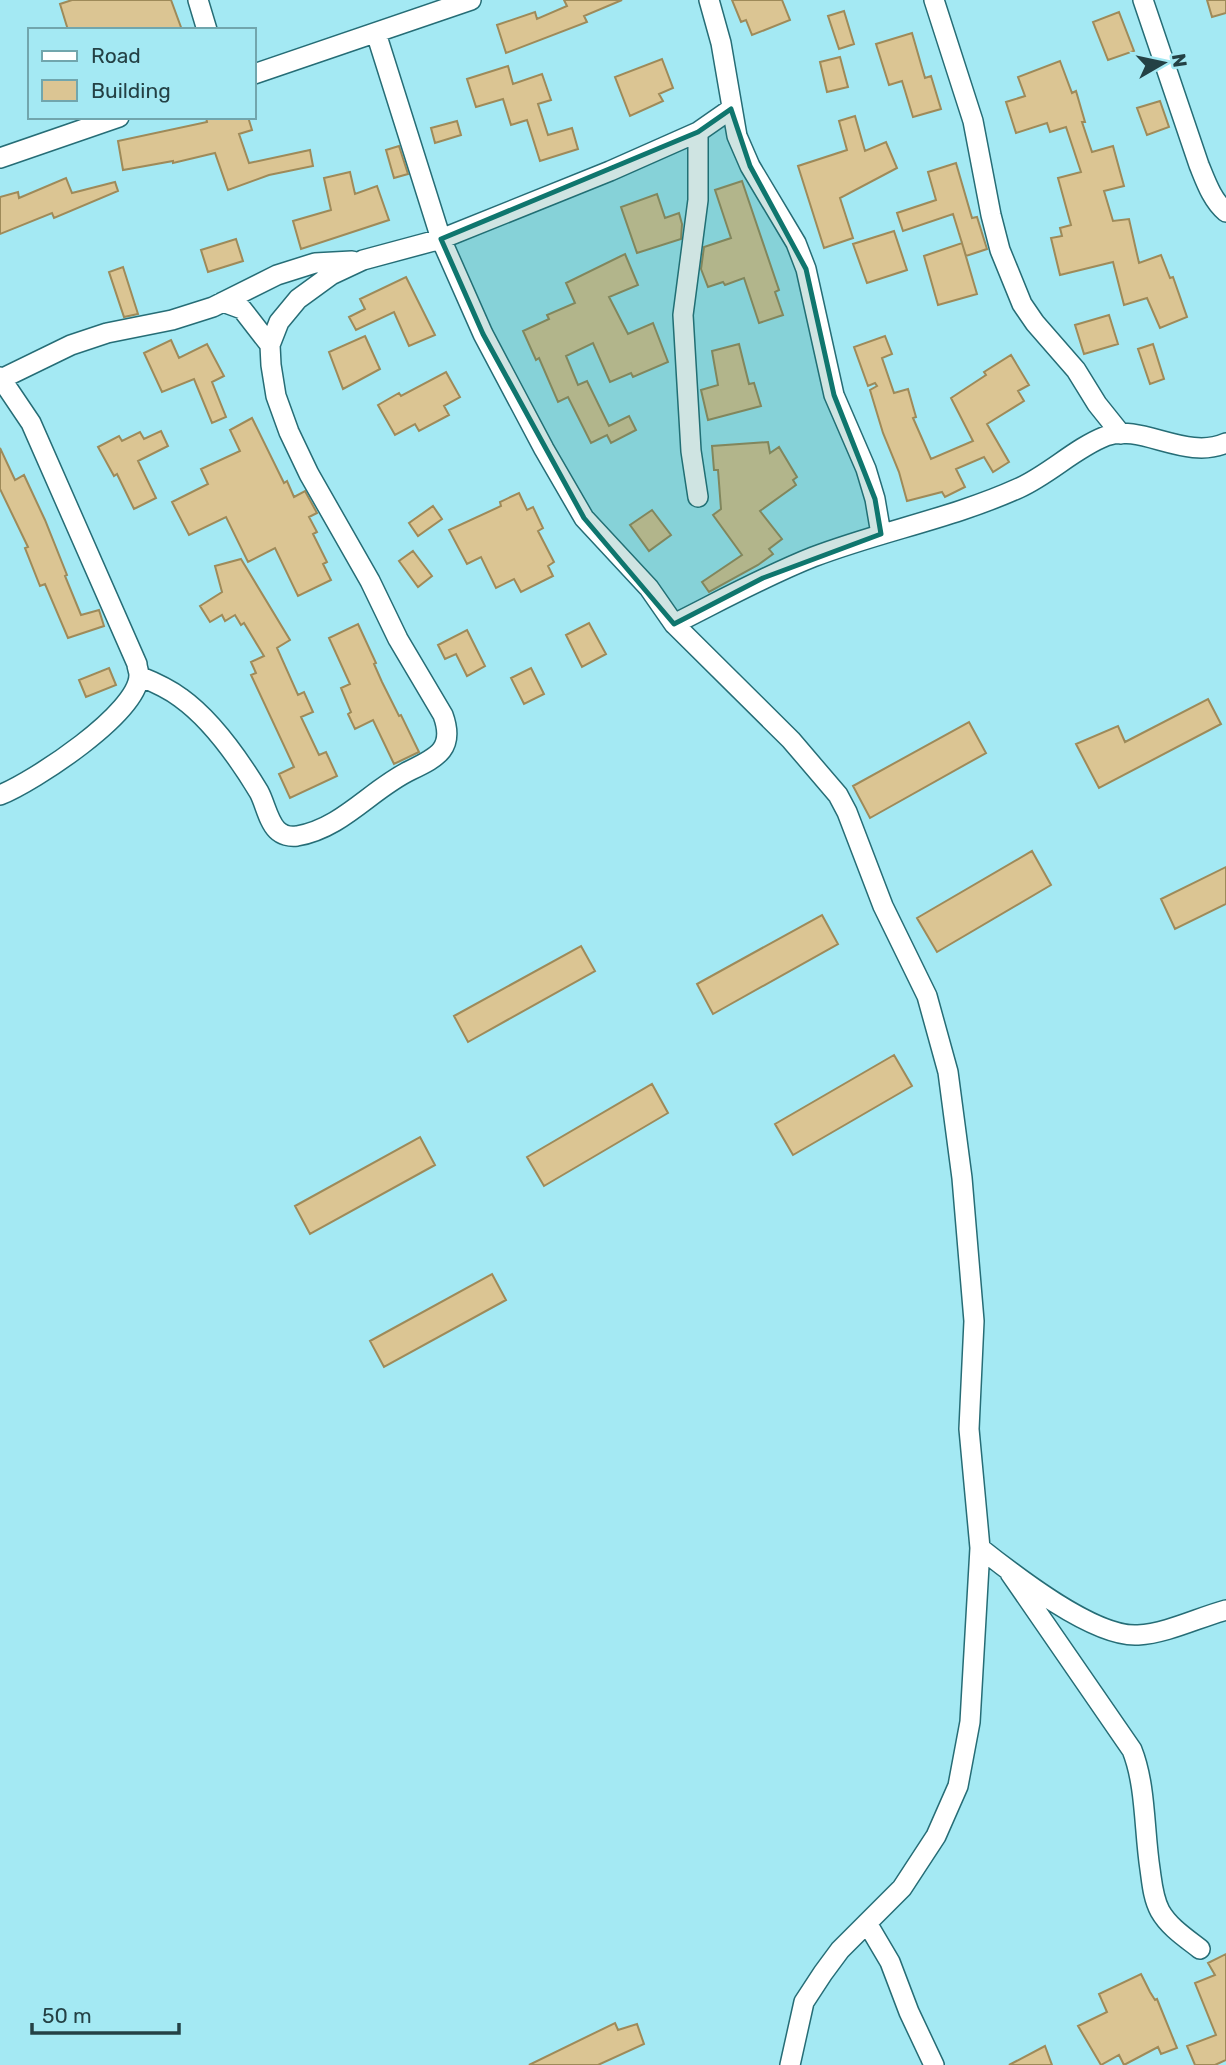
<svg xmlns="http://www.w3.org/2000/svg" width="1226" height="2065" font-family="Rubik,sans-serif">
  <rect width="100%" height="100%" fill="#a4e9f3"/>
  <!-- building -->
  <path fill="#dbc593" stroke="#9e8a59" stroke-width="2" d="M72 0H171L182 30H68L60 4Z
    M564 0H622L584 16 587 22 506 53 497 25 535 12 537 19 567 6Z
    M732 0H782L790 20 752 35 746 20 741 22Z
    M1207 0H1226V13L1212 17Z
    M844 11 854 44 839 49 828 16Z
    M1119 12 1134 51 1108 60 1093 22Z
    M912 33 925 78 931 76 941 109 913 117 902 81 889 85 876 44Z
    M840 57 848 87 827 92 820 62Z
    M662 59 673 88 659 94 663 101 630 116 615 77Z
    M1060 61 1072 93 1076 91 1085 122H1082L1092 152 1113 146 1124 186 1104 191 1113 221 1129 219 1139 263 1161 255 1170 278 1173 277 1187 317 1160 328 1147 298 1124 305 1113 262 1060 275 1051 238 1062 236 1060 228 1071 225 1058 178 1081 172 1066 127 1050 132 1047 123 1016 133 1006 102 1025 96 1018 77Z
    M508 66 513 84 542 74 551 100 538 104 548 135 572 128 578 149 540 161 527 120 511 125 503 99 476 107 467 79Z
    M1160 101 1169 127 1147 135 1137 108Z
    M855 116 865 151 886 142 897 168 840 198 853 238 824 248 798 166 847 150 839 121Z
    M206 117H248L252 130 239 134 249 163 310 150 313 166 269 175 228 190 215 153 173 163V161L123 170 118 141 207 122Z
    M457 121 461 135 435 143 431 128Z
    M399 146 408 174 394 178 386 150Z
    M956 163 972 218 977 217 987 249 966 256 953 214 903 231 897 213 936 200 928 172Z
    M350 172 355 194 377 186 389 220 301 249 293 221 331 210 324 178Z
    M66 178 72 193 115 182 118 191 54 218 52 213 0 234V197L18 192 19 198Z
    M742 181 779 290 775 292 783 315 759 323 744 278 725 285 723 282 708 287 701 269 704 247 731 238 715 190Z
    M657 194 665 218 679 213 682 224 681 239 637 253 621 207Z
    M894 231 907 270 867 283 853 244Z
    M236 239 243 261 208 272 201 250Z
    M962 243 977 294 938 305 924 256Z
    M625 254 638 285 609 297 628 334 653 323 668 362 633 377 631 373 610 382 593 343 566 356 578 385 587 381 609 426 629 416 636 430 611 443 607 435 591 443 568 397 558 402 539 358 536 360 523 331 549 319 547 315 575 303 566 283Z
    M123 267 138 314 124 317 109 272Z
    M406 277 435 335 409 346 394 312 356 330 349 317 365 309 360 299Z
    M1109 315 1118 344 1084 354 1075 325Z
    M365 336 380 369 343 389 329 352Z
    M885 336 892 354 882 358 894 393 908 389 916 417 913 418 931 459 973 441 951 398 986 375 984 372 1011 355 1029 385 1018 391 1024 401 987 424 1009 462 993 472 984 457 956 469 965 487 945 497 942 492 907 501 899 472 883 433 870 390 877 386 875 383 868 386 854 347Z
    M171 340 179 358 207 344 224 376 212 382 226 417 212 423 194 379 162 392 144 353Z
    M739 344 749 384 754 383 761 406 708 420 701 390 718 385 712 351Z
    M1153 344 1164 379 1150 384 1138 349Z
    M446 372 460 397 444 406 449 415 419 431 415 424 395 435 378 405 399 393 401 396Z
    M252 418 284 483 287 481 294 497 305 491 317 513 309 517 317 532 313 534 327 562 323 564 331 580 298 596 275 548 248 562 226 517 189 535 172 502 208 484 201 469 240 451 230 430Z
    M161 431 168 446 138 461 156 498 134 509 117 474 114 476 98 447 119 436 122 441 140 432 144 439Z
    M768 442 770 453 779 447 797 477 793 480 796 485 760 511 782 539 769 549 773 554 758 565 709 592 702 582 742 555 713 515 721 509 718 470H714L712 446Z
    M0 448 15 480 24 475 45 520 67 575 65 576 81 615 99 610 104 626 68 638 45 584 40 586 25 548 28 547 0 489Z
    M519 493 527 510 533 507 543 528 538 531 554 562 548 566 553 576 521 592 514 579 496 588 481 557 467 564 449 530 501 506 500 502Z
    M433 506 442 519 418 536 409 523Z
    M652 510 671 535 649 551 630 525Z
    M413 551 432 576 418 587 399 561Z
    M241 559 290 640 277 648 298 695 304 692 313 712 301 717 319 755 326 752 337 776 290 798 279 774 294 767 251 675 256 673 251 662 264 656 244 623 241 625 235 615 225 621 222 615 210 622 200 606 222 592 215 566Z
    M589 623 606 654 582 667 566 635Z
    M358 624 376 663 374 664 382 682 399 716 401 715 419 752 394 764 373 720 355 729 348 714 351 712 341 688 350 684 329 638Z
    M467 630 485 666 467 676 456 654 445 659 438 645Z
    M109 668 116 685 86 697 79 680Z
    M531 668 544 694 524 704 511 678Z
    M1208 699 1221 724 1099 788 1076 744 1118 726 1125 742Z
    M969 722 986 753 870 818 853 786Z
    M1032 851 1051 885 937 952 917 918Z
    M1226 867V904L1175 929 1161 899Z
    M822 915 838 944 713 1014 697 984Z
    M581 946 595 971 468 1042 454 1016Z
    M894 1055 912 1086 793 1155 775 1124Z
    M652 1084 668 1113 544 1186 527 1157Z
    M420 1137 435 1165 310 1234 295 1206Z
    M492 1274 506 1300 384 1367 370 1341Z
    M1226 1954V2060L1215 2065H1195L1187 2046 1216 2035 1195 1983 1215 1975 1208 1963Z
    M1141 1974 1150 1992 1155 2000 1157 1999 1177 2048 1161 2054 1158 2047 1124 2065 1119 2055 1101 2065 1078 2026 1107 2012 1099 1994Z
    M615 2023 618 2030 637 2024 644 2044 598 2065H529Z
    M1045 2046 1052 2065H1009Z"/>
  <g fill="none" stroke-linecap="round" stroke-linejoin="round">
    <!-- minor casing -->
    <g stroke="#266d76" stroke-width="22">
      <path id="minor" d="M198 0 207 30
        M709 0 721 43 737 136 750 166 796 243 806 269 834 395 866 469 875 499 881 534
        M934 0 973 121 991 215 1000 250 1022 304 1035 323 1076 370 1097 404 1121 434
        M1143 0 1199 165C1206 182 1212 200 1226 212
        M376 33 441 239 483 334 544 449 584 518 649 588 674 624 791 740 838 795 847 812 883 906 927 996 948 1072 962 1178 974 1321 969 1429 980 1548 970 1722 958 1786 936 1836 902 1888 840 1950 823 1973 804 2002 790 2065
        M254 74 471 0
        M698 132V200L683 315 691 451 698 497
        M0 158 119 117
        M223 302 242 309 270 345
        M0 377 31 423 137 664C137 668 139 671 139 675 139 713 33 782 0 795
        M1 379 71 345 107 333 172 320 213 307 277 275 315 263 352 261
        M674 624C720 601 765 576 813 557 881 531 953 518 1019 488 1050 474 1075 448 1106 436 1141 423 1186 461 1226 443
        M139 676C154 682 168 688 181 698 213 721 239 759 259 792 265 803 268 821 277 830 282 835 290 837 297 836 343 828 371 789 411 770 438 757 455 748 443 715L398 639 370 581 309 474 289 432 276 396 271 365 270 345 279 322 298 299 331 275 363 260 441 239 610 171 698 132 731 109
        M980 1548C1014 1575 1094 1638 1138 1635 1168 1633 1197 1618 1226 1610
        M1010 1573 1132 1750C1146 1785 1144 1830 1150 1869 1152 1883 1153 1898 1160 1911 1169 1927 1186 1938 1200 1949
        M867 1923 890 1962 909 2012 934 2065"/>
    </g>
    <!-- minor -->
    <use href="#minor" stroke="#fff" stroke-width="19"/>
  </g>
  <!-- marked area -->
  <path fill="#0f766e" fill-opacity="0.2" stroke="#0f766e" stroke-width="5" stroke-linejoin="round" d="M731 109 750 166 806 269 834 395 875 499 881 534 763 578 674 624 584 518 483 334 441 239 698 132Z"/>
  <!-- legend -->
  <rect x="28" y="28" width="228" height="91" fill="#a4e9f3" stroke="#71a6ad" stroke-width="2"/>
  <rect x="42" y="51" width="35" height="10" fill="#ffffff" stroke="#71a6ad" stroke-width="2"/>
  <text x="91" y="63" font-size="21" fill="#244145">Road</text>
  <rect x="42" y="80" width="35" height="21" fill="#dbc593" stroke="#71a6ad" stroke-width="2"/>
  <text x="91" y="98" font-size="21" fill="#244145">Building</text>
  <!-- north arrow -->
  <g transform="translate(1163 63) rotate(81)" stroke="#a4e9f3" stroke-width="5" paint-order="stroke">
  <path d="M0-5L12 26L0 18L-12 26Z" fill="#244145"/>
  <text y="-10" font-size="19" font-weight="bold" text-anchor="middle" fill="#244145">N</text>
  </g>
  <!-- scale -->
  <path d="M32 2023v10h147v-10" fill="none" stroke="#244145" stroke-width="3.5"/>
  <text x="42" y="2023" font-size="21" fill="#244145" stroke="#a4e9f3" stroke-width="5" paint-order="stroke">50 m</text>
</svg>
